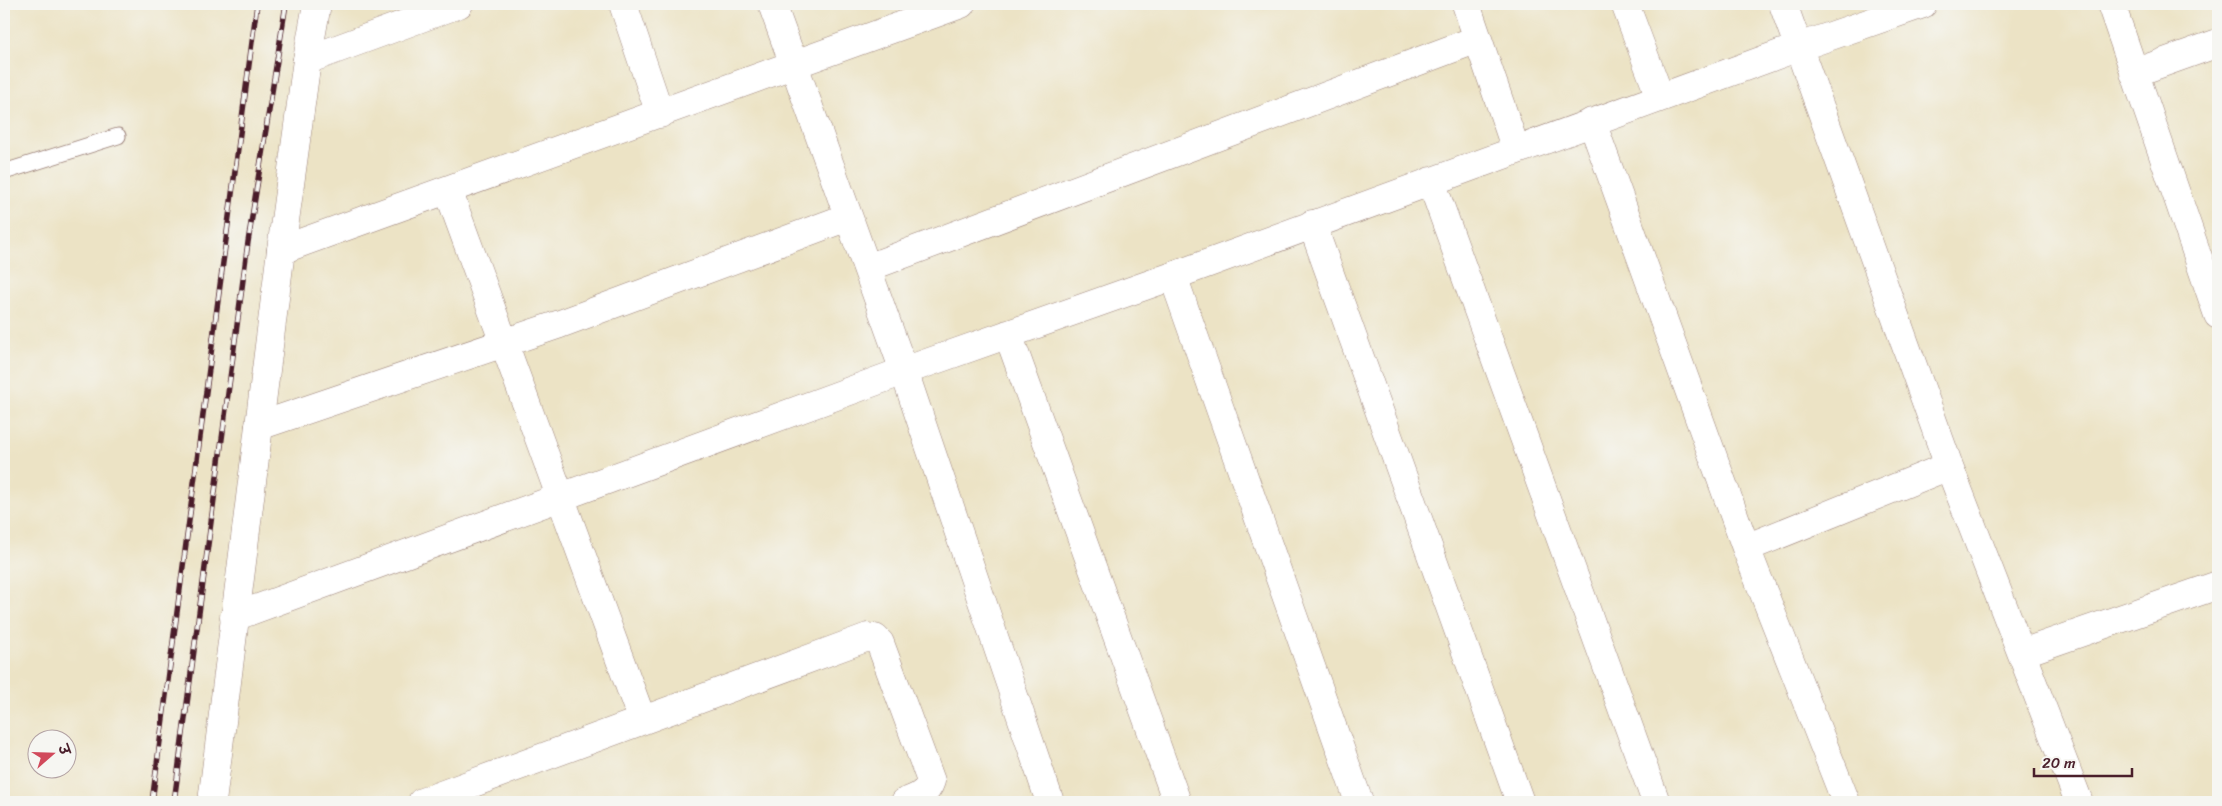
<svg xmlns="http://www.w3.org/2000/svg" width="2222" height="806" font-family="Sriracha,'Playpen Sans Deva',sans-serif">
  <rect width="100%" height="100%" fill="#f6f6f2"/>
  <filter id="ink" filterUnits="userSpaceOnUse"><feTurbulence type="fractalNoise" baseFrequency=".02" numOctaves="2"/><feDisplacementMap in="SourceGraphic" scale="10" xChannelSelector="R" yChannelSelector="G"/><feConvolveMatrix kernelMatrix="1 2 1 2 8 2 1 2 1" color-interpolation-filters="sRGB"/></filter>
  <filter id="wash" filterUnits="userSpaceOnUse"><feTurbulence type="fractalNoise" baseFrequency=".0096" numOctaves="4" result="noise"/><feDisplacementMap in="SourceGraphic" scale="20" xChannelSelector="R" yChannelSelector="G"/><feGaussianBlur stdDeviation="1.12" result="paint"/><feColorMatrix in="noise" values="0 0 0 0 0 0 0 0 0 0 0 0 0 0 0 0 0 1.4 0 .05"/><feComposite in="paint" operator="in"/></filter>
  <g filter="url(#wash)">
    <rect width="100%" height="100%" fill="#ece3c5"/>
  </g>
  <g filter="url(#ink)">
    <g fill="none" stroke-linecap="round" stroke-linejoin="round">
      <!-- service casing -->
      <g stroke="#9b8178" stroke-width="17">
        <path id="service" d="M4 172 118 136"/>
      </g>
      <!-- minor casing -->
      <g stroke="#9b8178" stroke-width="29">
        <path id="minor" d="M623 4 660 114
          M772 4 904 371 1050 802
          M1466 4 1516 150
          M1625 4 1660 97
          M1783 4 1949 466 2079 802
          M2111 4 2218 315
          M307 60 459 4
          M2134 73 2218 43
          M1592 122 1746 548 1846 802
          M1431 181 1656 802
          M448 190 642 720
          M1312 224 1520 802
          M281 250 961 4
          M867 268 1478 39
          M1173 276 1359 802
          M1008 334 1177 802
          M259 426 560 324 848 217
          M1746 548 1949 466
          M234 617 904 371 1173 276 1799 47 1923 4
          M2022 653 2218 585
          M422 802 868 637 875 638 880 643 931 781C927 794 916 798 905 802"/>
      </g>
      <!-- tertiary casing -->
      <g stroke="#9b8178" stroke-width="29">
        <path id="tertiary" d="M212 802 281 250 307 60 317 4"/>
      </g>
      <!-- service -->
      <use href="#service" stroke="#fff" stroke-width="15"/>
      <!-- minor -->
      <use href="#minor" stroke="#fff" stroke-width="28"/>
      <!-- tertiary -->
      <use href="#tertiary" stroke="#fff" stroke-width="28"/>
      <!-- rail casing -->
      <g stroke="#4a1f2b" stroke-width="5.5">
        <path id="rail" d="M152 802 257 4
          M174 802 248 242 286 4"/>
      </g>
      <!-- rail -->
      <use href="#rail" stroke="#f6f6f2" stroke-width="4" stroke-dasharray="11" stroke-linecap="butt"/>
    </g>
  </g>
  <!-- margin -->
  <rect width="2222" height="806" fill="none" stroke="#f6f6f2" stroke-width="20"/>
  <!-- north arrow -->
  <g transform="translate(52 754) rotate(70)"><circle r="24" fill="#f6f6f2" stroke="#b1a0a2"/>
  <path d="M0-4L9 19L0 12L-9 19Z" fill="#d1495b"/>
  <text y="-8" font-size="14" font-weight="bold" text-anchor="middle" fill="#4a1f2b">उ</text>
  </g>
  <!-- scale -->
  <path d="M2034 768v8h98v-8" fill="none" stroke="#4a1f2b" stroke-width="2.5"/>
  <text x="2042" y="768" font-size="15" fill="#4a1f2b" stroke="#f6f6f2" stroke-width="4" paint-order="stroke">20 m</text>
</svg>
